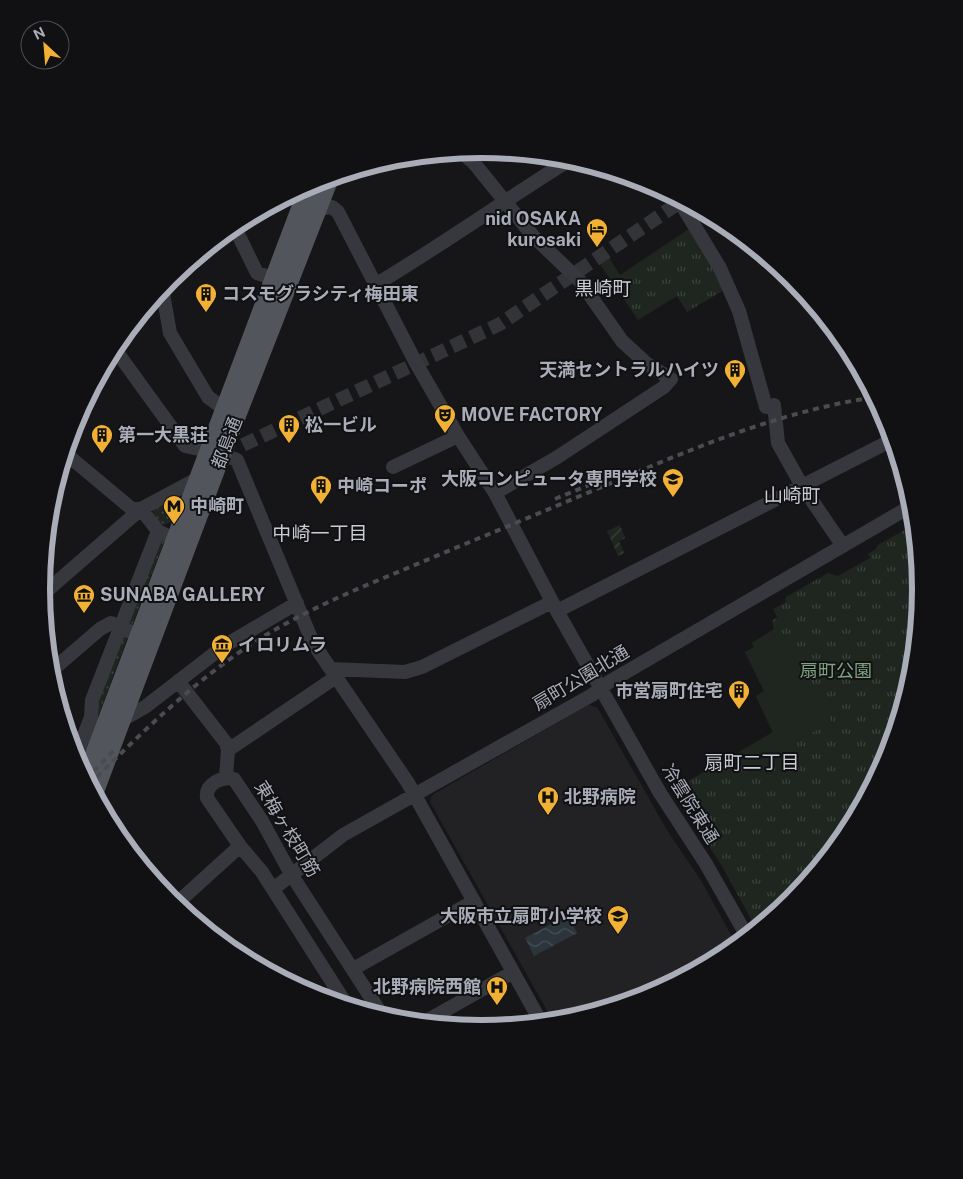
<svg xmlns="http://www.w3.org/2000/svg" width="963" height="1179" font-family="'Public Sans','Noto Sans JP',sans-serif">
  <defs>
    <pattern id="grass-dots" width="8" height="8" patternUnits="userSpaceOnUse" patternTransform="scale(1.25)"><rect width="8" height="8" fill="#1e261f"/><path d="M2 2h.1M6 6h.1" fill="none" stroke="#3c433d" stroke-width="1.8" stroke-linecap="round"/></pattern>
    <pattern id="park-tufts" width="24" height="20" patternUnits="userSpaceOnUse" patternTransform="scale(1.25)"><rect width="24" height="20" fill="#1e261f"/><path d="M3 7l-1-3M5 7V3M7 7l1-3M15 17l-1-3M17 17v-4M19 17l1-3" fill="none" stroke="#3c433d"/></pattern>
    <pattern id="garden-furrows" width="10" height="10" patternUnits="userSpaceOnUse" patternTransform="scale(1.25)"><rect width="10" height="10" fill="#1e261f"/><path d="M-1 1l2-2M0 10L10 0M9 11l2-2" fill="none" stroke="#3c433d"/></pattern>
    <pattern id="water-waves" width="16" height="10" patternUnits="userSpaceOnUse" patternTransform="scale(1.25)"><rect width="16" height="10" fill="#2c353c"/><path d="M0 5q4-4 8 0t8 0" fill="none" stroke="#485056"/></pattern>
  </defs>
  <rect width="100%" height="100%" fill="#161618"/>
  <!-- built -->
  <path fill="#222225" d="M588 705 597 707 667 830 702 882 737 946 726 956 650 996 567 1021 554 1023 430 802 432 795Z"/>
  <!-- grass -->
  <path fill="url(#grass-dots)" d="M179 496 171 522 164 525C158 522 154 516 153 509Z
    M161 540 164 542 132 626 127 625Z
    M123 634 128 636 87 746 96 703Z"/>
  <!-- park -->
  <path fill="url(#park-tufts)" d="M689 229 712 266 724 290 687 312 677 296 638 320 600 264 609 258 620 275Z
    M915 524 922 589 913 676 888 758 847 834 793 901 757 930 722 866 672 790 773 733 756 696 764 691 745 652 754 647 752 643 774 629 772 621 777 617 773 609 785 603 786 597 828 573 838 576 870 558 868 554 876 549 878 545Z"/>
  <!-- garden -->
  <path fill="url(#garden-furrows)" d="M620 525 625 538 619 541 624 553 618 556 607 531Z"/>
  <!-- pitch -->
  <path fill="#1e261f" d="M782 632 835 728 836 734 828 738 823 729H819L786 746 791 757 755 778 740 751 773 732 756 696 764 691 745 652Z"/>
  <!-- water -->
  <path fill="url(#water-waves)" d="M568 915 577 933 534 956 525 938Z"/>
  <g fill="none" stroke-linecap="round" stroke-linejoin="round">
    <!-- minor-tunnel -->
    <path stroke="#333438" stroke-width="14" stroke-dasharray="14 7" stroke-linecap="butt" d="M243 445 500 324 683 200"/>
    <!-- minor -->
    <path stroke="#37383d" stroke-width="14" d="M460 151 474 163 533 236 580 281 622 341 647 364 671 379 664 387 556 458 495 493
      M680 202 720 268 739 311 766 407
      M318 209 332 207 338 212 416 363 458 436 495 493 557 611 660 793 706 864 748 938
      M234 226 257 273 272 278
      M375 285C442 245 505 200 571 159
      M162 288 170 333 208 397 223 408
      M114 348 185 446 222 454 237 460 313 643 408 783 542 1024
      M774 405 778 443 802 486 843 546
      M65 453 132 509H141
      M393 467 458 436
      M141 509 158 531 176 540
      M42 595 141 509 199 478
      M557 611 894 439
      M331 669 405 672 422 667 552 602
      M49 673 100 629 111 623 138 635
      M178 681 226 743 228 750
      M124 719 145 707 224 646 297 603
      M75 759 91 717 92 700 158 531
      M226 777 228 750 336 677
      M273 889 343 835 592 695 609 682 913 505
      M175 905 240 846
      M353 969 474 901
      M324 999 336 989
      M348 1007 262 872 240 846 207 798C205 784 222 776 234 779L262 821 291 874 384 1018
      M421 1024 513 972"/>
    <!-- major -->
    <path stroke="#53555c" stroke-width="18" d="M85 778 309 185
      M94 794 222 454 330 178"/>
    <!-- rail -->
    <path stroke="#4a4c52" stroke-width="4" stroke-dasharray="6 5" stroke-linecap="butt" d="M555 499 601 480
      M86 779 114 750
      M89 785C139 735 188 687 247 647 295 615 349 592 403 570 462 545 521 521 580 496 676 456 772 412 876 397"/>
  </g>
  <!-- icons -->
  <defs>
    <g id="hotel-pin" transform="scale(1.125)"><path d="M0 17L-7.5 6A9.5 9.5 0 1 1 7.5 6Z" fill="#f2b134" stroke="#111113"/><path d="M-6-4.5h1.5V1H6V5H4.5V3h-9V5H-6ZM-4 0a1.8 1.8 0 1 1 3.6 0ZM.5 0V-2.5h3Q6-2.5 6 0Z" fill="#111"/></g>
    <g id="building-pin" transform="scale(1.125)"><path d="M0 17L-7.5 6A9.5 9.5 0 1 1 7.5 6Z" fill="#f2b134" stroke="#111113"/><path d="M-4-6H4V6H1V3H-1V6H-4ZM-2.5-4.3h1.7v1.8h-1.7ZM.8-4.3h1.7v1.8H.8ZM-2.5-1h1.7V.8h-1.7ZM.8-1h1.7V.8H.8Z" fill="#111"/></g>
    <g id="theatre-pin" transform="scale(1.125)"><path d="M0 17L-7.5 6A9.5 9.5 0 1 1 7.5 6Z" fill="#f2b134" stroke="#111113"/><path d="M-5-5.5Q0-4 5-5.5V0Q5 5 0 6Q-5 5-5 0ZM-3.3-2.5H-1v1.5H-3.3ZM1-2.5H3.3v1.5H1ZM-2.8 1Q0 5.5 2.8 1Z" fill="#111"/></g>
    <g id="university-pin" transform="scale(1.125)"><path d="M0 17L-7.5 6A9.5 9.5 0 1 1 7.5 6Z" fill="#f2b134" stroke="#111113"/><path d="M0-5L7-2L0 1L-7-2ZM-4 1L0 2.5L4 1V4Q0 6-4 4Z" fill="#111"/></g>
    <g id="metro-pin" transform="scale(1.125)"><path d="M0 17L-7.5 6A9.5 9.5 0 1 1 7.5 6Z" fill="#f2b134" stroke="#111113"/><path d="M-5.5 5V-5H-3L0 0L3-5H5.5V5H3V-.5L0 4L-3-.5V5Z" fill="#111"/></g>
    <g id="museum-pin" transform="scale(1.125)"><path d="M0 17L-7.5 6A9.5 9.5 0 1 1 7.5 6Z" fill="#f2b134" stroke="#111113"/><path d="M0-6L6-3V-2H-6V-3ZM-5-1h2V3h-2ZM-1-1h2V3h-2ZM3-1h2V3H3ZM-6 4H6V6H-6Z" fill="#111"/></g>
    <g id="hospital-pin" transform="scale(1.125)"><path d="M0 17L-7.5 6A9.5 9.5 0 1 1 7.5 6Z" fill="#f2b134" stroke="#111113"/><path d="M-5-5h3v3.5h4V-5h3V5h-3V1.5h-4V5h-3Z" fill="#111"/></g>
    <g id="school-pin" transform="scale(1.125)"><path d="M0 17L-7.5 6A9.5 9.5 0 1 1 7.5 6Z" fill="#f2b134" stroke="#111113"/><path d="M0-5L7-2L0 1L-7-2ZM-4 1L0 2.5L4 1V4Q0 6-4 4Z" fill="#111"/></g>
  </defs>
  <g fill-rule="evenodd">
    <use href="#hotel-pin" x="597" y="229"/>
    <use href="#building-pin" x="206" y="294"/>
    <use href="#building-pin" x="735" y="370"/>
    <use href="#theatre-pin" x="445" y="415"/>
    <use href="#building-pin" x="289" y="425"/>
    <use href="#building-pin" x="102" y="435"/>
    <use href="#university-pin" x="673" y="479"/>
    <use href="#building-pin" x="321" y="486"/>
    <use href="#metro-pin" x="174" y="506"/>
    <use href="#museum-pin" x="84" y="595"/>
    <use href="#museum-pin" x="222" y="645"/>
    <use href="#building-pin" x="739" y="691"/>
    <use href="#hospital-pin" x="548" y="797"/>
    <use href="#school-pin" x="618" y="916"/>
    <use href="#hospital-pin" x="497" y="987"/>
  </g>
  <g text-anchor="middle" stroke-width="4" stroke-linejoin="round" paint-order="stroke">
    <!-- poi labels -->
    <g font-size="18" font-weight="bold" fill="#a8adb8" stroke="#111113" text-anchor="start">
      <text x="581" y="225" text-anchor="end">nid OSAKA<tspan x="581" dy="21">kurosaki</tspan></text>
      <text x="222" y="300">コスモグラシティ梅田東</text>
      <text x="719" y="376" text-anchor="end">天満セントラルハイツ</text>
      <text x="461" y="421">MOVE FACTORY</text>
      <text x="305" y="431">松一ビル</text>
      <text x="118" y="441">第一大黒荘</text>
      <text x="657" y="485" text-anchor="end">大阪コンピュータ専門学校</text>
      <text x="337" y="492">中崎コーポ</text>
      <text x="190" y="512">中崎町</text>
      <text x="100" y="601">SUNABA GALLERY</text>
      <text x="238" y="651">イロリムラ</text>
      <text x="723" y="697" text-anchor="end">市営扇町住宅</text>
      <text x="564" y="803">北野病院</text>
      <text x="602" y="922" text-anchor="end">大阪市立扇町小学校</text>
      <text x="481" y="993" text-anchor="end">北野病院西館</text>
    </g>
    <!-- street labels -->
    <g font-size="18" fill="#a8adb8" stroke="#111113">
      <text transform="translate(227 443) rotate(-69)" y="6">都島通</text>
      <text transform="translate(581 678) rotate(-31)" y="6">扇町公園北通</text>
      <text transform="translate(690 804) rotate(58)" y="6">冷雲院東通</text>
      <text transform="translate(287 829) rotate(59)" y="6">東梅ヶ枝町筋</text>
    </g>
    <!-- park labels -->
    <g font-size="18" fill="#7fa381" stroke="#111113">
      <text x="836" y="677">扇町公園</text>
    </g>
    <!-- neighbourhood labels -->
    <g font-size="19" fill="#c9ccd4" stroke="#111113">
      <text x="603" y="295">黒崎町</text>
      <text x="792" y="502">山崎町</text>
      <text x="320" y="540">中崎一丁目</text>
      <text x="752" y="769">扇町二丁目</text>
    </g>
  </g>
  <!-- crop -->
  <path d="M0 0H963V1179H0ZM50 589a431 431 0 1 1 862 0a431 431 0 1 1-862 0Z" fill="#111113" fill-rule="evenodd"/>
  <path fill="none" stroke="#a8adb8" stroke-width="6" d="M50 589a431 431 0 1 1 862 0a431 431 0 1 1-862 0Z"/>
  <!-- north arrow -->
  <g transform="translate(45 45) rotate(334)"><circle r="24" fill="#111113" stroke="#4d4f55"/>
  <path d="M0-4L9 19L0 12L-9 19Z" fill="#f2b134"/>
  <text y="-8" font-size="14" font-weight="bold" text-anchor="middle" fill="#a8adb8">N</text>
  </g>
</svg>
